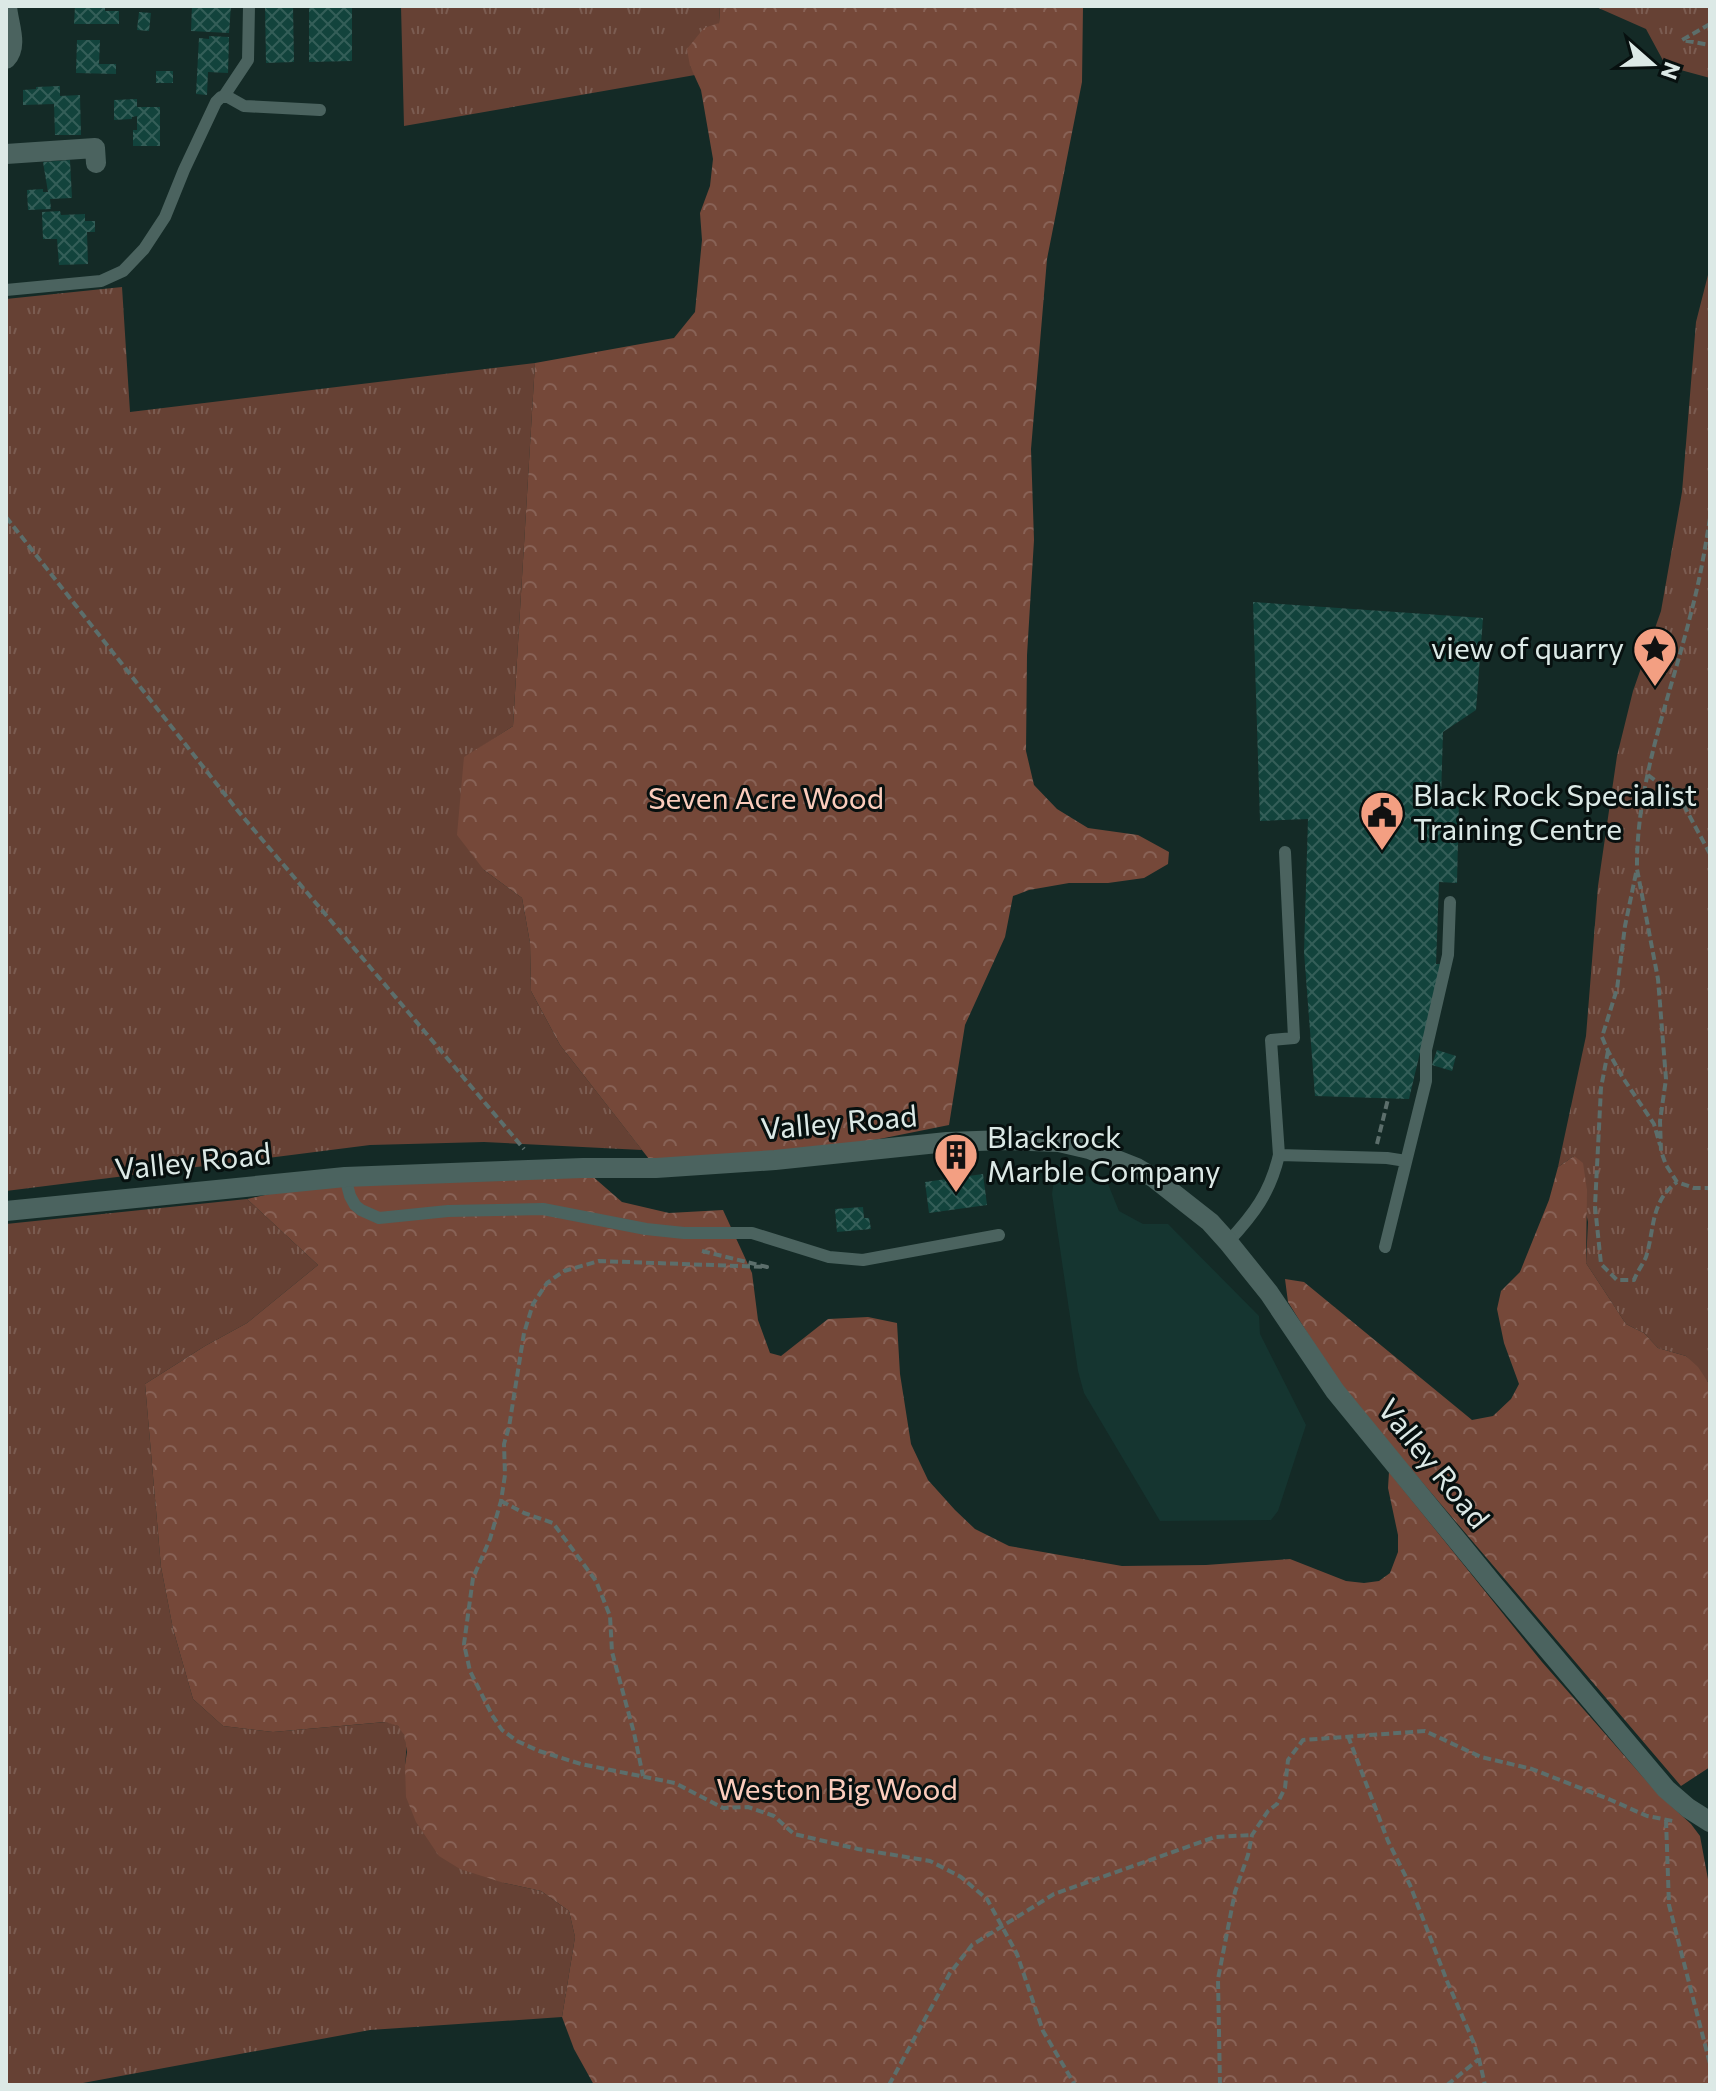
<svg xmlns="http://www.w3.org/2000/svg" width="1716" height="2091" font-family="Commissioner,sans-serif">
  <defs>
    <pattern id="grass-tufts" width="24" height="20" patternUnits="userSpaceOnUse" patternTransform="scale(2)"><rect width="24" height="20" fill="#664134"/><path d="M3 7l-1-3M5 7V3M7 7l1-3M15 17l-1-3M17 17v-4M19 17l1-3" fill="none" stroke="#7b5c51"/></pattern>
    <pattern id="forest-crowns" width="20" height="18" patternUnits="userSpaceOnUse" patternTransform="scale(2)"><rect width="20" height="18" fill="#754839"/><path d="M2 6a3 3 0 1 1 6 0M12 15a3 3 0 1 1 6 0" fill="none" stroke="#886256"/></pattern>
    <pattern id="building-cross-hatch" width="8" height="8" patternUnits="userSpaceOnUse" patternTransform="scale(2)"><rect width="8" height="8" fill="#12433c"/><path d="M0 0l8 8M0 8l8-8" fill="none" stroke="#345e58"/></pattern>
  </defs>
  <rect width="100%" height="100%" fill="#142a26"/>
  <!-- built -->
  <path fill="#153530" d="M1056 1164 1108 1184 1119 1211 1143 1224H1168L1259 1316 1260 1334 1306 1425 1278 1511 1271 1520 1160 1521 1084 1393 1078 1371 1052 1194Z"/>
  <!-- grass -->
  <path fill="url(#grass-tufts)" d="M401 6H720L719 23 690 66 695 75 404 126Z
    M1594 6H1710V78L1666 66 1646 29Z
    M1710 224V1389L1708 1382 1686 1356 1658 1348 1644 1333 1626 1324 1586 1263 1588 1222 1574 1156 1558 1167 1586 1036 1598 886 1617 756 1633 691 1661 611 1682 492 1696 322 1709 271Z
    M122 287 130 412 535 363 513 726 464 758 484 870 522 898 530 943 531 991 560 1045 642 1150 484 1142 370 1145 6 1191V299Z
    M247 1199 318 1265 247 1323 205 1346 145 1384 161 1567 173 1629 193 1699 223 1726 273 1732 386 1722C390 1723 395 1724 398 1726 409 1735 406 1754 405 1765L504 1883 541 1891 569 1911 575 1937 562 2017 370 2030 72 2085H6V1224Z"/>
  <!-- forest -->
  <path fill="url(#forest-crowns)" d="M720 6H1083L1082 82 1047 259 1031 449 1034 540 1027 655 1026 751 1034 785 1057 809 1088 828 1138 835 1169 852 1168 864 1144 878 1108 883H1069L1029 890 1013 896 1005 937 965 1025 949 1125 775 1160 656 1168 560 1045 531 991 530 943 522 898 484 870 457 835 464 757 513 726 535 363 674 338 695 312 702 240 700 213 710 186 713 159 701 90 690 66 687 49 704 28 719 23Z
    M1574 1156 1583 1163 1587 1190 1586 1263 1626 1324 1644 1333 1658 1348 1686 1356 1698 1367 1708 1382 1710 1389V1767L1681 1786 1341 1387 1288 1302 1285 1279 1304 1282 1472 1420 1493 1416 1511 1399 1519 1384 1504 1343 1497 1309 1501 1291 1520 1272 1549 1200 1558 1167Z
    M583 1168 622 1202 669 1213 723 1210 752 1273 758 1320 770 1353 781 1356 828 1319 868 1317 897 1323 900 1374 911 1444 928 1480 955 1510 975 1529 1009 1546 1122 1566 1206 1565 1290 1559 1346 1581 1364 1583 1379 1581 1390 1573 1398 1552V1535L1388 1488 1389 1472 1542 1662 1658 1794 1691 1824 1700 1836 1710 1890V2085H594L574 2049 562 2017 575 1937 569 1911 541 1891 504 1883 460 1869 439 1856 416 1822 406 1797 405 1765 407 1752 404 1735 398 1726 385 1722 273 1732 223 1726 193 1699 173 1629 161 1567 145 1384 205 1346 247 1323 318 1265 247 1199 345 1177Z"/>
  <!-- building -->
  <path fill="url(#building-cross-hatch)" d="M75 6H105V11H119V24H74Z
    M192 6H231L229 33 191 31Z
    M265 6H293L294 62 266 63Z
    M309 6H352V61L309 62Z
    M139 12 151 13 149 31 137 30Z
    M209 36 229 37 228 73 208 72 207 95 196 94 199 38 209 39Z
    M77 40H100L99 64H116V74L76 73Z
    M156 71H173V83H156Z
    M60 86V96L80 95 81 135H55L54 104 23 105V90L36 89V87Z
    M137 99V107H160V146H133V130H137V116L132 117V119L114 120V100Z
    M70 160 72 198 50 199 51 209 28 210 27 190 43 189V192H48L43 162Z
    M60 211 61 215 85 214V221H95V232H87L88 264 59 265 57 239H43L42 212Z
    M1253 602 1483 618 1476 710 1443 732 1441 798H1459L1457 883 1439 882 1436 964H1441L1409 1099 1315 1096 1304 952 1308 819 1260 821Z
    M1437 1050 1456 1056 1452 1071 1432 1065Z
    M983 1174 987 1205 929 1213 925 1182Z
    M863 1207 864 1218H869L871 1229 837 1232 835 1209Z"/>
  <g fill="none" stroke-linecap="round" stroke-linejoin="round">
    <!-- path -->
    <path stroke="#5c6e6b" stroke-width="4" stroke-dasharray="8 4" stroke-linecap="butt" d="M1710 24 1682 40 1710 45
      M6 517 238 811 524 1149
      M1710 518C1705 549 1700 579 1692 609 1671 695 1636 780 1637 869L1658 979 1666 1079 1660 1121 1661 1151 1666 1165 1677 1182 1694 1188H1710
      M1648 775 1661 785 1674 790 1681 800 1710 854
      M1636 873 1625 926 1617 989 1602 1037 1608 1051 1623 1078 1654 1124 1660 1145
      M1608 1051 1601 1088 1595 1206 1601 1264 1617 1280H1634C1637 1272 1643 1264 1646 1257 1655 1228 1650 1202 1677 1182
      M1377 1144 1388 1099
      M702 1251 767 1267 599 1261 564 1271 547 1283 533 1304 524 1333 509 1427 504 1444 505 1475 501 1501 490 1539 473 1578 464 1644 470 1671 492 1715 502 1730 517 1741 539 1751 581 1764 675 1783 723 1808 748 1807 774 1816 794 1834 858 1849 930 1861 961 1877 987 1899 1017 1954 1043 2031 1075 2085
      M501 1501 524 1513 553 1523 596 1581 610 1616 612 1652 634 1733 643 1776
      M1348 1736 1388 1841 1410 1885 1447 1981 1473 2041 1479 2059 1485 2085
      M1666 1820 1669 1905 1710 2064
      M889 2085 950 1973 972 1945 1054 1894 1215 1837 1252 1835
      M1220 2085 1218 1979 1235 1892 1248 1855 1252 1835 1268 1811 1277 1804 1285 1788 1288 1760 1303 1740 1425 1731 1481 1757 1532 1769 1611 1800 1647 1816 1673 1821
      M1447 2085 1479 2059"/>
    <!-- service -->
    <path stroke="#4b635f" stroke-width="12" d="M224 96 248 60 249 6
      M6 290 101 281 123 271 144 249 165 217 184 170 216 102 221 97H228L244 106 320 110
      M1279 1155 1387 1158 1406 1161
      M345 1177 350 1196 355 1205 361 1210 379 1218 448 1211 543 1209 646 1229 684 1233H752L829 1257 863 1260 999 1235
      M1228 1242C1254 1214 1270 1193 1279 1155L1271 1040 1294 1038 1285 852
      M1385 1247 1426 1081V1050L1448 955 1450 902"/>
    <!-- minor -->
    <path stroke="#4b635f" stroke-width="20" d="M6 59C19 46 8 23 7 6
      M6 154 95 148 96 163"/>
    <!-- tertiary -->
    <path stroke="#4b635f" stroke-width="20" d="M6 1211 345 1177 583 1168H656L775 1160 947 1142 1006 1140 1059 1142 1089 1149 1137 1168 1154 1178 1210 1222 1228 1242 1269 1293 1335 1391 1492 1583 1666 1789 1688 1808 1710 1822"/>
  </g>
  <!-- icons -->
  <defs>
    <g id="sight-pin" transform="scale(2.3)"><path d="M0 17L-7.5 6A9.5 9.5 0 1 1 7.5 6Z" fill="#f39f82" stroke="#07100f"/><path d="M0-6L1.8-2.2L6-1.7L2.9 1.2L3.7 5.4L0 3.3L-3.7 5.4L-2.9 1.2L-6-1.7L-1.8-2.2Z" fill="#111"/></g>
    <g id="civic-pin" transform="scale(2.3)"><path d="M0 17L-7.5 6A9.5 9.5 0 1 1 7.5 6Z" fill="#f39f82" stroke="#07100f"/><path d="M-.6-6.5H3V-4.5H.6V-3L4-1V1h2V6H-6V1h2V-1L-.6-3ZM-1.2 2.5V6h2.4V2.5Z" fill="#111"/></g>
    <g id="building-pin" transform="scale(2.3)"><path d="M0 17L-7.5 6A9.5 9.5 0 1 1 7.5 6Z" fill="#f39f82" stroke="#07100f"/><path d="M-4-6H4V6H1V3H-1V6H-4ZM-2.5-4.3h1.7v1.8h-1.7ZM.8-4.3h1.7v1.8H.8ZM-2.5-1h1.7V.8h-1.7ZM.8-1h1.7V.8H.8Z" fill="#111"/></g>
  </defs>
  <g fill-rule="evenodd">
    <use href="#sight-pin" x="1655" y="649"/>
    <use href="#civic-pin" x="1382" y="813"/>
    <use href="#building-pin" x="956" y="1155"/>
  </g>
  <g text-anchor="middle" stroke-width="6" stroke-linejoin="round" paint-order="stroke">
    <!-- poi labels -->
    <g font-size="30" fill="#dce9e6" stroke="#07100f" text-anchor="start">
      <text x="1624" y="659" text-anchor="end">view of quarry</text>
      <text x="1413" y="806">Black Rock Specialist<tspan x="1413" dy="34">Training Centre</tspan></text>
      <text x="987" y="1148">Blackrock<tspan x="987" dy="34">Marble Company</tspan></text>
    </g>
    <!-- park labels -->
    <g font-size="30" fill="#fbccbc" stroke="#07100f">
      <text x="766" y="809">Seven Acre Wood</text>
      <text x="837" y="1800">Weston Big Wood</text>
    </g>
    <!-- street labels -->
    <g font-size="30" fill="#dce9e6" stroke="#07100f">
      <text transform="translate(839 1123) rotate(-5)" y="10">Valley Road</text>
      <text transform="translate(193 1162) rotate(-6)" y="10">Valley Road</text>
      <text transform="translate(1433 1464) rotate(51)" y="10">Valley Road</text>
    </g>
  </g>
  <!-- border -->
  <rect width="1716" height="2091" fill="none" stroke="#dce9e6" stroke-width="16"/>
  <!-- north arrow -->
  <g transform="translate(1652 64) rotate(110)" stroke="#07100f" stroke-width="6" paint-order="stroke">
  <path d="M0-6L14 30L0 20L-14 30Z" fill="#dce9e6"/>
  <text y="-12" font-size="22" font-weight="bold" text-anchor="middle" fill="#dce9e6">N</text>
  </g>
</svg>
